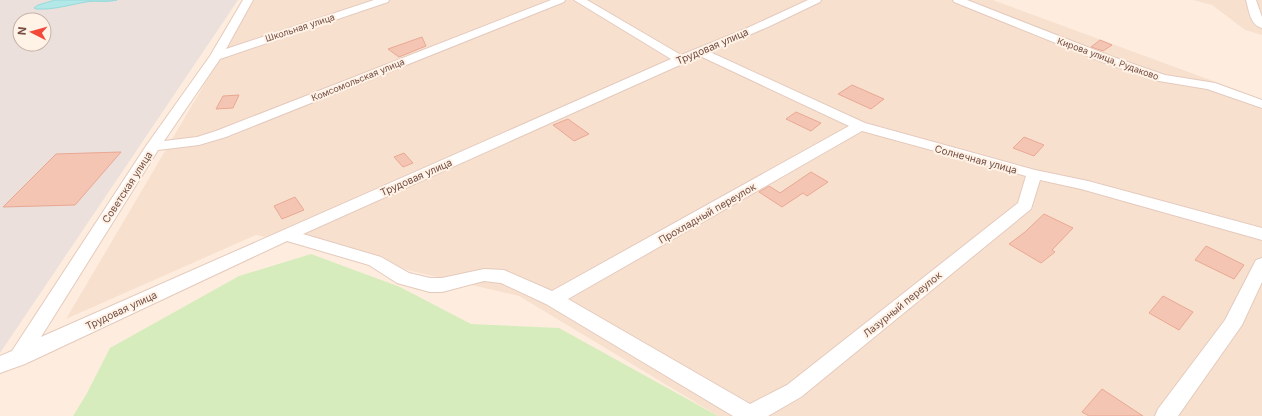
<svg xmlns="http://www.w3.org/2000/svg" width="1262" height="416" font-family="Inter,sans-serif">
  <rect width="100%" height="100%" fill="#feedde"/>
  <!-- residential -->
  <path fill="#f8e0cf" d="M254 0H993L1262 99V416H718L519 296 256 235 66 319Z
    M1193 0H1262V35L1245 30 1212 5Z"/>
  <!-- industrial -->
  <path fill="#ebe0db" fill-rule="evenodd" d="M0 0H238L0 353ZM20 20H44V44H20Z"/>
  <!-- green -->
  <path fill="#d6ecbc" d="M311 254 400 287 471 324 559 328 718 416H73L86 395 110 348 239 276Z"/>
  <!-- water -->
  <path fill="#b2e8e8" stroke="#98dadb" d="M55 0H117C105 3 96 0 86 2 68 5 54 10 36 9L34 8 38 5Z"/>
  <!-- building -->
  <path fill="#f5c5b4" stroke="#e9a893" d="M422 37 426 46 399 57 388 49Z
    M1100 40 1112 45 1103 51 1091 47Z
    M852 85 884 99 871 109 838 94Z
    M239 95 233 108 216 109 223 96Z
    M796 112 821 123 811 131 786 119Z
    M568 119 589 134 574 141 553 125Z
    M1024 137 1044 145 1034 156 1013 148Z
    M121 152 75 205 3 207 56 154Z
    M404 153 413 163 403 167 394 157Z
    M811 172 828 182 807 196 803 193 782 207 759 192 769 186 780 193Z
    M295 197 304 210 282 219 274 206Z
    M1044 214 1073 228 1052 250 1055 252 1041 263 1009 244 1025 232Z
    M1206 246 1244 265 1234 279 1195 260Z
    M1163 296 1193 312 1179 330 1149 313Z
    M1102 389 1143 416H1089L1082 412Z"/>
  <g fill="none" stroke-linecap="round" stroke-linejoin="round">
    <!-- street casing -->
    <g stroke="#e4cabd" stroke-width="2">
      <path id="street" d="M243 0H253L226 49 374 0H389L388 2 220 59 164 141 197 137 216 131 551 0H565L564 2 226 137 199 145 158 150 41 337 671 59 574 0H587L681 55 745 29 808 0H821L820 2 770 26 710 52 865 123 1035 170 1088 181 1262 228V240L1081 189 1040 180 1031 209 801 397 768 416H733L546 304 501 283 484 281 442 292H430L397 283 369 265 287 241 25 364 0 373V356L12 351 146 146 210 56ZM700 56 849 126 552 291 504 270 484 269 442 278H430L409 273 381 257 303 234ZM862 131 1026 176 1018 203 787 385 750 404 568 299Z
        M953 0H967L1113 57 1165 75 1215 83 1262 100V108L1207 89 1159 81 1105 63 954 2Z
        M1246 0H1256L1262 17V28C1250 25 1249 10 1246 0Z
        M1262 258V282L1242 325 1178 416H1155L1158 409 1225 320 1256 260Z"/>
    </g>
    <!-- street -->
    <use href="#street" fill="#fff" fill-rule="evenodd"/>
  </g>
  <g text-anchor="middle" stroke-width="4" stroke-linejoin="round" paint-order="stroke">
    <!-- far-street labels -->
    <g font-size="9" fill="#754f45" stroke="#fff2e6">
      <text transform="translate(300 28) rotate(-18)" y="3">Школьная улица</text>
      <text transform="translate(1108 59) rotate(20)" y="3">Кирова улица, Рудаково</text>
      <text transform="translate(358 80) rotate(-22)" y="3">Комсомольская улица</text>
    </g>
    <!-- street labels -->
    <g font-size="10" fill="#754f45" stroke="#fff2e6">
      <text transform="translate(712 46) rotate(-23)" y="4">Трудовая улица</text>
      <text transform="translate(976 159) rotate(15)" y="4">Солнечная улица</text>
      <text transform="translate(416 177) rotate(-24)" y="4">Трудовая улица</text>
      <text transform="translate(127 187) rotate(-57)" y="4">Советская улица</text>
      <text transform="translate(707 213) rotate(-30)" y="4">Прохладный переулок</text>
      <text transform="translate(902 304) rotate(-39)" y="4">Лазурный переулок</text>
      <text transform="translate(121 310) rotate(-25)" y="4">Трудовая улица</text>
    </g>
  </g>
  <!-- north arrow -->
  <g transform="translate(32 32) rotate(276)"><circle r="19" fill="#fff2e6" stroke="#c8b1a6"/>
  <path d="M0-3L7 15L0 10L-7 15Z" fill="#f2493a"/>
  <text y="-6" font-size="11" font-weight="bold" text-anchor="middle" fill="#754f45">N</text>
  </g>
</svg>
